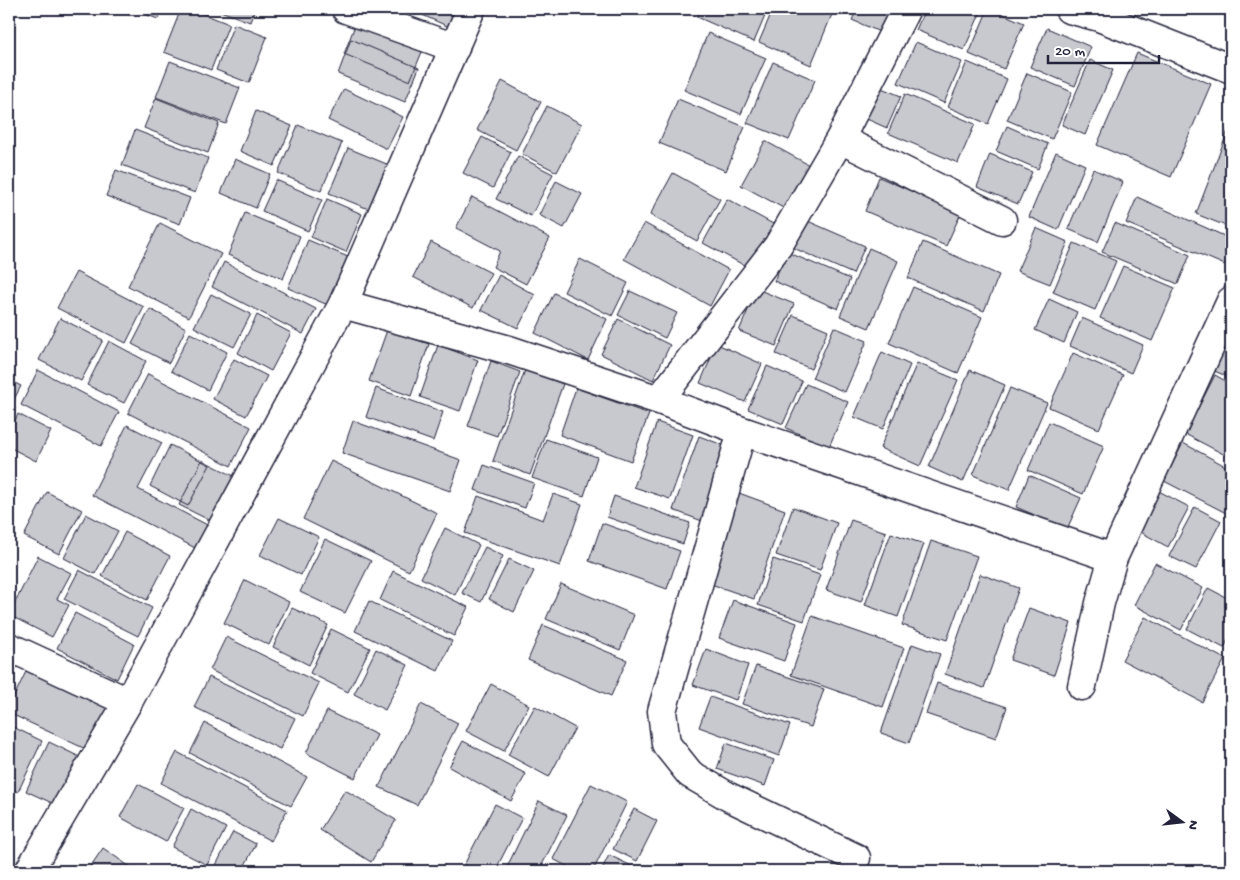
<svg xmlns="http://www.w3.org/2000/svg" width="1240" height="880" font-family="'Gochi Hand',sans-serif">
  <rect width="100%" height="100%" fill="#fff"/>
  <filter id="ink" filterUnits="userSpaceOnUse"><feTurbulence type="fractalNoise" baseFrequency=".02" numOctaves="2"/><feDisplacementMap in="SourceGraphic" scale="10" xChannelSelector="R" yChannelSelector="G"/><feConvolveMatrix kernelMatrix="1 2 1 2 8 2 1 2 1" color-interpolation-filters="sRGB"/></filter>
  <g filter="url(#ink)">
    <!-- building -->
    <path fill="#c8c8cf" stroke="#22223b" d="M131 9H162L158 19Z
      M181 9H191L229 24 211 70 164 52Z
      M215 9H255L250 22Z
      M411 9H465L456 30 411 10Z
      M700 9H768L754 42 697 17Z
      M773 9H826L833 12 811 65 759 42Z
      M857 9H899L887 35 852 20Z
      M925 9H982L964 50 916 30Z
      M988 9H991L1024 23 1004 69 969 54Z
      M357 20 424 47 410 81 344 54Z
      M234 24 267 37 249 83 216 70Z
      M1047 28 1091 47 1075 86 1030 67Z
      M708 33 766 58 741 114 684 90Z
      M351 39 419 68 405 102 338 74Z
      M916 42 962 62 944 103 898 83Z
      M1137 53 1211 84 1171 177 1097 145Z
      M1090 60 1113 70 1085 135 1062 125Z
      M170 61 240 88 226 124 156 97Z
      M773 62 815 80 789 140 747 123Z
      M967 62 1007 79 988 124 948 107Z
      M1027 73 1072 92 1052 139 1007 120Z
      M502 81 541 102 516 150 477 130Z
      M874 85 901 96 887 128 860 116Z
      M344 89 403 117 387 149 328 120Z
      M905 94 975 124 958 163 888 133Z
      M156 98 219 123 208 153 144 128Z
      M678 99 745 127 726 171 659 143Z
      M547 106 582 124 557 172 522 154Z
      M256 111 292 126 274 166 240 151Z
      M1231 123V228L1196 214Z
      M298 125 342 143 321 191 278 173Z
      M1007 126 1048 144 1038 169 996 151Z
      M135 130 208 158 195 193 122 165Z
      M482 137 511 152 493 188 463 173Z
      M765 141 811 166 787 210 741 185Z
      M348 148 389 165 371 210 329 193Z
      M1056 152 1085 165 1058 230 1029 217Z
      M990 154 1032 172 1018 204 977 187Z
      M518 156 553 174 531 216 496 199Z
      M235 159 270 174 256 208 221 193Z
      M1093 169 1123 182 1098 242 1068 229Z
      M116 170 190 198 180 224 106 196Z
      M673 173 720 199 697 241 650 215Z
      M879 177 961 213 946 246 865 211Z
      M276 180 322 200 308 231 262 211Z
      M556 181 582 194 564 228 539 215Z
      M472 197 550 238 526 284 493 267 500 251 456 228Z
      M1137 197 1231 239V250L1225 265 1126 223Z
      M327 199 362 214 346 252 311 237Z
      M727 199 775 225 751 269 703 243Z
      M245 213 300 236 283 279 228 255Z
      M801 218 865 246 853 274 789 246Z
      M160 223 221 254 189 317 128 286Z
      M644 223 729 270 710 306 624 259Z
      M1115 223 1190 255 1178 284 1102 252Z
      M1036 228 1068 242 1050 284 1017 271Z
      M308 240 348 257 328 305 288 288Z
      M431 242 491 273 473 308 413 277Z
      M923 242 999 275 984 311 908 278Z
      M1074 243 1116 261 1095 310 1053 292Z
      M869 248 898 261 869 328 840 316Z
      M787 252 850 279 838 309 774 281Z
      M580 259 628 283 612 316 564 292Z
      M224 262 316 309 303 334 212 287Z
      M1123 266 1175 288 1152 341 1100 318Z
      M76 272 144 307 126 343 57 308Z
      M499 275 535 295 518 328 481 310Z
      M913 287 982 317 958 373 889 343Z
      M757 289 794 304 776 346 739 331Z
      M630 291 677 313 665 338 618 315Z
      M554 293 607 319 588 360 535 333Z
      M211 294 251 314 234 347 194 327Z
      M1049 299 1077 312 1064 343 1035 330Z
      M150 309 186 328 169 363 132 344Z
      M257 315 291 333 271 371 238 353Z
      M793 315 828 330 811 369 776 354Z
      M60 318 103 340 81 381 39 360Z
      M1082 318 1143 345 1131 373 1070 346Z
      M618 319 670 345 653 380 601 354Z
      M834 327 867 341 845 392 812 378Z
      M1231 327V378L1212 370Z
      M387 330 429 344 411 396 369 381Z
      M190 333 227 352 208 390 171 371Z
      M109 341 146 361 124 403 87 385Z
      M717 344 762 364 745 402 700 383Z
      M438 345 478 360 460 411 420 397Z
      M882 352 910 365 883 429 854 417Z
      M1073 353 1123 375 1099 429 1049 407Z
      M234 359 267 376 246 416 213 399Z
      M491 361 520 372 497 436 468 426Z
      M917 363 958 380 920 466 880 448Z
      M767 366 802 381 783 424 748 409Z
      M38 370 119 412 101 446 21 405Z
      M525 370 563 384 530 475 493 461Z
      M970 370 1005 385 963 482 929 467Z
      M148 374 251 427 231 466 128 413Z
      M1215 375 1231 384V458L1185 434Z
      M9 380 21 386 9 409Z
      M806 384 848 402 829 447 786 428Z
      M376 388 443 412 433 441 366 417Z
      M576 388 649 414 631 461 560 435Z
      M1010 388 1047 403 1009 490 973 475Z
      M18 414 51 431 36 461 9 447V433Z
      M353 421 461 460 450 491 342 453Z
      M657 422 693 435 670 499 634 487Z
      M1049 422 1104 446 1083 494 1028 470Z
      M127 425 162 443 138 489 217 530 205 553 92 495Z
      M699 436 728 447 702 521 673 510Z
      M546 439 597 457 584 496 532 478Z
      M1183 443 1231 469 1230 515 1164 481Z
      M170 445 210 465 188 506 150 486Z
      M202 460 240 479 217 524 179 505Z
      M331 461 437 513 409 571 303 519Z
      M484 465 534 483 525 508 475 490Z
      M1029 475 1081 498 1067 529 1016 507Z
      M1155 489 1189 507 1168 547 1135 529Z
      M47 492 82 510 59 554 24 536Z
      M739 493 785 510 754 599 708 583Z
      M553 494 582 504 560 566 465 533 478 496 543 520Z
      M614 496 690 523 683 544 607 517Z
      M793 507 837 523 820 570 776 555Z
      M1195 507 1221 521 1196 569 1169 556Z
      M86 514 118 531 95 574 64 558Z
      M279 518 319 537 301 575 260 555Z
      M851 520 886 532 861 602 826 590Z
      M602 523 680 551 667 589 589 561Z
      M445 528 479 545 455 595 421 578Z
      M125 532 170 556 147 600 102 576Z
      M891 533 924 544 898 617 865 605Z
      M325 539 371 561 345 613 300 592Z
      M931 541 977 556 947 640 902 625Z
      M485 547 503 556 481 602 462 593Z
      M38 556 71 573 57 599 69 605 52 637 9 615Z
      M509 559 534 571 514 612 489 599Z
      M773 559 820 575 804 621 758 605Z
      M1155 563 1203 588 1181 630 1134 605Z
      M79 570 152 608 138 636 64 599Z
      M393 571 468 607 454 636 380 600Z
      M980 574 1019 588 984 688 945 674Z
      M245 580 289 602 269 645 224 623Z
      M561 584 634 615 620 650 546 619Z
      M1208 588 1231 600V634L1224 648 1187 629Z
      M733 600 797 623 784 661 719 638Z
      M369 601 452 641 438 671 355 631Z
      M292 608 328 625 309 665 273 647Z
      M1029 608 1071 623 1054 675 1010 660Z
      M75 613 134 644 117 679 57 648Z
      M812 616 904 648 883 707 791 675Z
      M1145 617 1225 659 1202 702 1122 660Z
      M543 625 627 660 611 696 528 660Z
      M331 629 370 648 348 692 310 673Z
      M226 637 319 683 303 716 210 670Z
      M912 644 940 654 909 743 881 733Z
      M376 649 408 665 385 710 354 694Z
      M706 649 748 665 736 700 693 685Z
      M31 661 117 702 94 753 9 713V707Z
      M756 666 824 689 811 727 742 704Z
      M209 677 295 718 280 749 194 707Z
      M937 683 1007 707 996 738 926 714Z
      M491 684 529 705 504 751 466 731Z
      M710 697 790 725 779 756 699 727Z
      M421 704 458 723 417 805 379 787Z
      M535 706 575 728 549 777 508 755Z
      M327 711 377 735 355 778 306 753Z
      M205 723 307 777 291 806 190 753Z
      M9 725 42 741 18 792 9 787Z
      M463 741 526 774 511 801 449 767Z
      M49 742 86 760 63 808 26 791Z
      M726 743 774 760 765 786 717 769Z
      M177 752 287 810 271 841 161 783Z
      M138 784 184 808 166 842 120 817Z
      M591 784 627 802 593 871H576L553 859Z
      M345 790 396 820 371 862 320 830Z
      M539 801 567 815 539 871H505Z
      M495 804 522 818 495 871H477L464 865Z
      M191 809 226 828 207 865 172 847Z
      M634 809 657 821 637 861 613 849Z
      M233 832 256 844 242 871H213Z
      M103 848 136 871H90L88 870Z
      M609 855 640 870 639 871H601Z"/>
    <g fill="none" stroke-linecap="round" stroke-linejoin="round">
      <!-- street casing -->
      <g stroke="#22223b" stroke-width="31">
        <path id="street" d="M346 9 455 48
          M1069 9 1099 17 1231 69
          M840 139 1002 220
          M343 304 509 350 659 400 742 431 1113 558 1231 301
          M659 400 778 246 840 139 906 9
          M742 431 662 711 666 744 690 774 729 797 856 858
          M9 647 128 702
          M1082 686 1100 603 1113 558"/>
      </g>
      <!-- secondary casing -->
      <g stroke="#22223b" stroke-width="31">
        <path id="secondary" d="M29 871 128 702 343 304 471 9"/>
      </g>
      <!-- street -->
      <use href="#street" stroke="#fff" stroke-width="28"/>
      <!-- secondary -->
      <use href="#secondary" stroke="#fff" stroke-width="28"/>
    </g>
  </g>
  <!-- margin -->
  <rect width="1240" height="880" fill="none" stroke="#fff" stroke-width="30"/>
  <rect x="15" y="15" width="1210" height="850" fill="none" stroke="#22223b" stroke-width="2" filter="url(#ink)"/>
  <!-- north arrow -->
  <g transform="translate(1182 822) rotate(105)" stroke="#ffffff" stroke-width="4" paint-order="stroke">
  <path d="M0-4L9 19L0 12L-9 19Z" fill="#22223b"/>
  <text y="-8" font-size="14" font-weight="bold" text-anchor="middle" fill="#22223b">N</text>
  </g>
  <!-- scale -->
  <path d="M1048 55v8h111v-8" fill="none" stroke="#22223b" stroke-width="2.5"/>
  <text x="1055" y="55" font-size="15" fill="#22223b" stroke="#ffffff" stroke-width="4" paint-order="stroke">20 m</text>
</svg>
